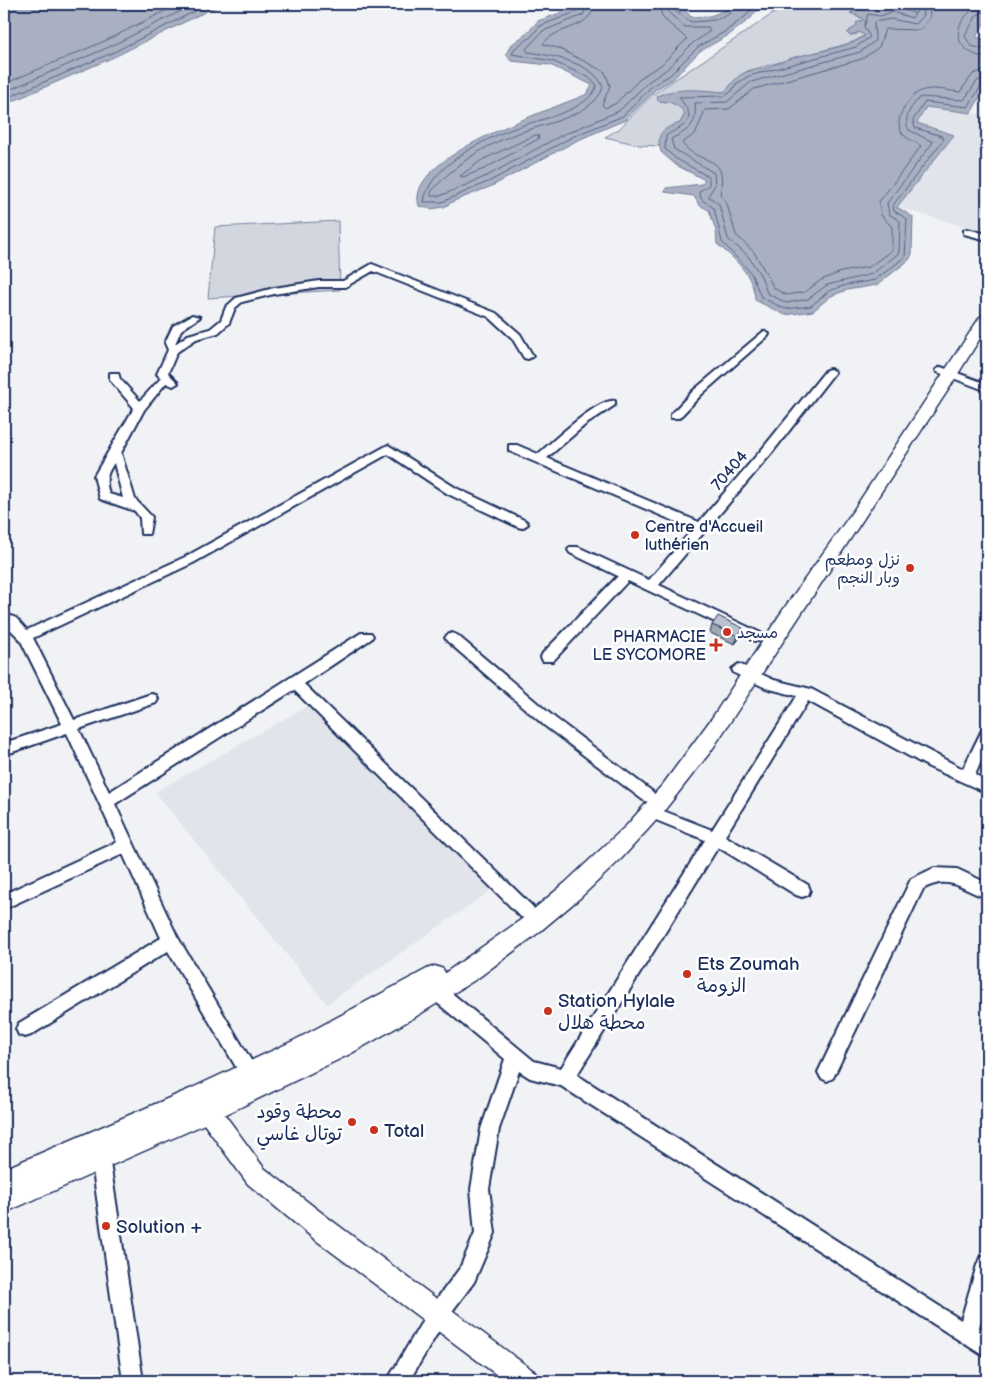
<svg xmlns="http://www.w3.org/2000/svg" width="991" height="1385" font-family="'Balsamiq Sans','Playpen Sans Arabic',sans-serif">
  <rect width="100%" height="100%" fill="#f1f2f5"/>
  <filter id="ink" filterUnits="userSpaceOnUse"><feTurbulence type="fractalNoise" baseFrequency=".02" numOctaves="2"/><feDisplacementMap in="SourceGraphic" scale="10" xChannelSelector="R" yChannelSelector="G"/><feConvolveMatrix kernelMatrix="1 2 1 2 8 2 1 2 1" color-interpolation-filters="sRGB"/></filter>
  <g filter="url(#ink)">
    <!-- built -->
    <path fill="#e1e4ea" d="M926 107 987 115V233L897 207 953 135 917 123Z
      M311 704 499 885 327 1004 155 792Z"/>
    <!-- green -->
    <path fill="#d2d6df" stroke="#76829e" d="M778 4H903L916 14 892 6 879 11 865 7 852 11 857 17 862 18 863 21 856 23 858 25 849 31 856 35 859 32 866 34 854 42 747 71 724 92 696 91 659 101C670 102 678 103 685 114L680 123 660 136 659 146 639 145 605 137 619 129 652 95 777 11Z
      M338 221 340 290 208 298 215 227Z"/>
    <!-- water -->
    <path fill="#a8b0c2" stroke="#707c9a" d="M22 4H221L114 57 4 105V14Z
      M585 4 675 5 686 11 691 17 710 16 728 9 734 4H773L755 12 751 18 729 35 700 51 673 79 655 90 625 120 576 141 492 186 454 201 444 207 431 209 419 206C403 156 554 109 587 94L592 85 550 65 511 61 506 54 511 45 527 33 538 21Z
      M903 4H987V19L976 37 987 40V85L971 113 926 107 917 123 954 135 897 207 913 217 912 254 909 260 877 285 847 290 831 296 813 311 785 315 755 300C754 275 735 259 717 244L716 231 709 210 699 205 694 196 665 192 666 188 702 184 705 180 676 165 661 152C655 132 664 128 680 123L685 114C678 103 670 102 658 101L657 96C676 87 703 90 724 92 732 85 735 76 746 72 751 70 757 70 762 69 773 66 783 60 795 57 819 51 843 49 865 36L859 32 850 36 847 33 857 25 856 23 863 20 862 18 850 13 864 7 879 11 892 6 915 14Z"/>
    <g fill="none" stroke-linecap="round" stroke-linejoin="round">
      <!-- shore -->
      <path stroke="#536386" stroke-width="1" d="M581 4 578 11 540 26 531 37 515 48 512 54 552 61 588 77 597 85C588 112 539 119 515 128 484 139 428 167 424 202H442L490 181 574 136 623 116 652 86 670 75 698 47 726 31 747 15 752 8 760 4
        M588 4 583 15 543 31 526 49 528 52C550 55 595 63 603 87 594 118 535 125 508 137 479 149 451 168 431 192V196H440L487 176 560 136 619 111 648 82 666 70 693 43 710 31 708 27H685L669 13 666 4
        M595 4C589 32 558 24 543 44L558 48 605 72 610 86 602 105 605 108 615 104 643 76 661 65 687 39 663 18 658 4
        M672 4 674 10 691 22C707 21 730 21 737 4
        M911 4 917 11 912 18 892 12 880 16 868 14 864 27 870 37 856 47 749 76 736 84 732 91 725 96 679 97C682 102 686 106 688 111 693 126 674 129 666 136L665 149 675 158 709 177V185L699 192 702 200 714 208 722 242 751 273 761 297 785 309 811 306 829 291 846 285 875 280 905 257 907 219 894 211 893 205 944 139 942 136 915 128 913 120 925 102 968 107 981 86 987 83
        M921 4 923 15 915 24 891 19 874 22 875 41 860 52 751 82 727 102 695 103C697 126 690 129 671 139L674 149 714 173 715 185 708 196 719 204 728 239 748 256 761 276 767 293 786 303 808 299 827 285 872 274 899 253 900 221 889 214 887 203 933 142 909 130C902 119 912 104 921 97L964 100 977 81 987 77
        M929 4 930 18 920 30 885 29 879 47 862 59 754 89 729 109 705 110 696 133 682 143C699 167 729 151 720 194L727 204 736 235 754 252 774 288 786 295 805 292 821 280 841 272 869 267 892 250V227L881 215 879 202 921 146C915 141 906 139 902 133 897 125 899 117 903 110 918 82 933 89 960 92L973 74 987 69
        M982 4C950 20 949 51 987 58
        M987 11 977 15 965 36 971 46 987 50
        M4 84 107 40 179 4
        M4 92 109 47 195 4
        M4 99 112 53 209 4
        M536 135 539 136 538 139 484 169 463 177 460 176 482 160Z"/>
      <!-- minor casing -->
      <g stroke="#1b2f5e" stroke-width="4">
        <path id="minor" d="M967 229 987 234V240L964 234V230Z
          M372 264 496 313 520 334 533 356 528 359 524 358 512 338 489 317 373 271 345 287H319L274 294 242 302 235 308 229 323 218 333 196 339 177 352 168 373 178 383 173 386 166 383 144 410 121 453 135 499 152 517 149 534H141L140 518 135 511 100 499 94 476 134 408 110 380V373H118L120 379 140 401 161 378 157 374 168 350 165 343 173 326 192 315 200 317 181 330 175 344 188 335 210 329 221 320 226 307 236 298 274 288 319 281H343ZM114 463 123 498 109 494C105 480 106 475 114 463Z
          M764 331 769 334 768 336 702 394 679 418H671V414L694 390Z
          M941 367 987 384V391L937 372 936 370Z
          M830 369 835 372 771 454 659 585 765 635 767 638 765 641H755L628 581 553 661H543L541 657 543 653 618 576 570 553 568 550 570 547H578L649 580 693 529 509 451V445H517L538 454C551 443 599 397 615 401V405L585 425 547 458 699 522 763 448 826 370Z
          M388 445 456 488 526 521 528 524 522 528 518 527 448 494 388 454 193 563 33 638 74 720 151 694 156 695 158 699 156 703 79 729 109 792 361 633H371L373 636 371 639 304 684 533 907 535 912 533 917 527 919 521 917 294 690 115 804 177 936 255 1067 258 1073 255 1079 249 1082 243 1079 168 951 31 1035 25 1037 19 1035 16 1029 19 1023 161 938 123 854 4 909V894L117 842 67 733 4 755V743L62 724 20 639 4 623V613L16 618 27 630 185 557Z
          M452 633 457 635 555 718 653 792 655 796 653 800 648 802 643 800 545 726 447 641 445 638 447 635Z
          M739 664 774 680 811 689 963 769 982 730 987 728V748L975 775 987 780V793L929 767 808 701 725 836 808 885 810 890 808 895 802 897 796 895 718 847 577 1075 961 1320 977 1265 980 1258 987 1255V1299L978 1331 987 1336V1358L561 1086 530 1078 519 1071 499 1129 489 1189 495 1233 474 1282 444 1322 409 1381H387L430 1308 460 1268 475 1233 471 1189 481 1129 505 1059 430 997 424 985 426 979 432 977 438 979 442 985 534 1061 561 1068 705 840 646 816 644 812 646 808 651 806 712 830 797 696 766 688 734 673 732 669Z
          M934 868 957 869 987 883V898C961 890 951 874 923 889L833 1078 827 1081 821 1078 818 1072 821 1066 911 879Z
          M100 1147 107 1149 109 1156 143 1381H123L91 1156 93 1149Z"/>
      </g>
      <!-- tertiary casing -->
      <g stroke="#1b2f5e" stroke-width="3">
        <path id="tertiary" d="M201 1090 209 1093 264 1168 331 1220 535 1372 539 1381H505L313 1238 248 1184 193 1109 190 1101 193 1093Z"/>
      </g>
      <!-- secondary casing -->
      <g stroke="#1b2f5e" stroke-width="3">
        <path id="secondary" d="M987 313V327L948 390 711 751 660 816 622 858 581 897 538 933 478 978 415 1017 350 1054 216 1119 4 1213V1169L190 1089 295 1040 427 969 435 966 443 969 445 973 522 919 565 883 627 825 664 783 712 718 785 607 855 508 980 317Z"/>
      </g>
      <!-- minor -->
      <use href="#minor" fill="#fff" fill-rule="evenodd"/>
      <!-- tertiary -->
      <use href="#tertiary" fill="#fff" fill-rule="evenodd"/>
      <!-- secondary -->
      <use href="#secondary" fill="#fff" fill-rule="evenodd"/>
    </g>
    <!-- wall -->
    <path fill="#a2a7b3" stroke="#1b2f5e" d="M712 625 741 636 735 644 710 633Z"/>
    <!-- shaded-wall -->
    <path fill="#848892" stroke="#1b2f5e" d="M743 628 741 636 735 644 738 636Z"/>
    <!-- building -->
    <path fill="#bcc2d0" stroke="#1b2f5e" d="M718 616 743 628 738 636 712 625Z"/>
  </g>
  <!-- markers -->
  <g fill="#c8321e" stroke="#fff" stroke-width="2">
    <circle cx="635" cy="535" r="5"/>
    <circle cx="910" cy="568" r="5"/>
    <circle cx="727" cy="632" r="5"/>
    <path d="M713.5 637.5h5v5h5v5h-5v5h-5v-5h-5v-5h5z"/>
    <circle cx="687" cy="974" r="5"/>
    <circle cx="548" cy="1011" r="5"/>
    <circle cx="352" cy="1122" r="5"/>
    <circle cx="374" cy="1130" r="5"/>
    <circle cx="106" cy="1226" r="5"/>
  </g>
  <g text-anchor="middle" stroke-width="5" stroke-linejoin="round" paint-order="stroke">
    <!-- street labels -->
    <g font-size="16" fill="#1b2f5e" stroke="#fff">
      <text transform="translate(729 470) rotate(-49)" y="6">70404</text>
    </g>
    <!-- poi labels -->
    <g font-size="16" fill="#1b2f5e" stroke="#fff" text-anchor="start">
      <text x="645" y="532">Centre d'Accueil<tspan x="645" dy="18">luthérien</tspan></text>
      <text x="900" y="565" text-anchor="end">نزل ومطعم<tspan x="900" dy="18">وبار النجم</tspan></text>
      <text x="737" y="638">مسجد</text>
      <text x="706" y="642" text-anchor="end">PHARMACIE<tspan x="706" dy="18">LE SYCOMORE</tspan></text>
    </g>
    <!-- near-poi labels -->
    <g font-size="19" fill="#1b2f5e" stroke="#fff" text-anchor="start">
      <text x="697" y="970">Ets Zoumah<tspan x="697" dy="22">الزومة</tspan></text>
      <text x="558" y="1007">Station Hylale<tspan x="558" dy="22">محطة هلال</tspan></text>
      <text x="342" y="1118" text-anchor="end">محطة وقود<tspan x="342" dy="22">توتال غاسي</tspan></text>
      <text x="384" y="1137">Total</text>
      <text x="116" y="1233">Solution +</text>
    </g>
  </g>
  <!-- margin -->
  <rect width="991" height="1385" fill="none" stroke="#fff" stroke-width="20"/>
  <rect x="10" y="10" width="971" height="1365" fill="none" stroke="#1b2f5e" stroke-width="2" filter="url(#ink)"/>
</svg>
